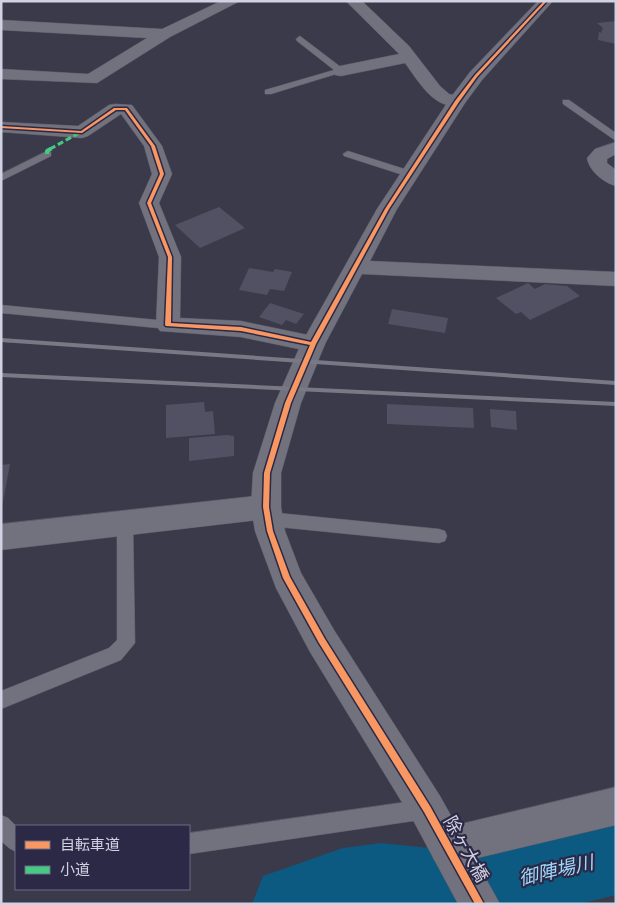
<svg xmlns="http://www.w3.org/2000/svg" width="617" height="905" font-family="'Noto Serif','Noto Sans JP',serif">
  <rect width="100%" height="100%" fill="#3a3a4a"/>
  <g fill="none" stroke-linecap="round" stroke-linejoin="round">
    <!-- river -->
    <path fill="#0c5a81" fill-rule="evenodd" d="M616 819V895L579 904H252L263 876 343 848 381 843 449 850 491 846Z"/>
  </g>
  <!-- building -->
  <path fill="#525164" d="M616 21V44L598 40 599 32 601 33 603 28 597 23Z
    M219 207 245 228 200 248 175 225Z
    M249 268 273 272 275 269 292 272 284 291 270 289 267 295 239 290Z
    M528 283 535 289 545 284 567 286 580 296 530 320 521 312 516 314 496 298Z
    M270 303 304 314 296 324 286 320 282 325 259 317Z
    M392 309 448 318 445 333 388 324Z
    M204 402 205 412 213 411 215 434 166 438V405Z
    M387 404 473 408 474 428 387 424Z
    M490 409 516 411 517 430 491 427Z
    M227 435 234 436V456L189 461V438Z
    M10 464 2 507 1 506V465Z"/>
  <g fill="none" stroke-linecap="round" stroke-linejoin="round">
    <!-- lane casing -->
    <g stroke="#585866" stroke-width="1">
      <path id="lane" d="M300 36 346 71 271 94H265V90L334 70 297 41 296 39Z
        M563 100H569L616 133V141L563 104Z
        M47 151 51 152V156L1 181V174Z
        M348 151 414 172 415 174 410 177 406 176 344 156 343 154Z
        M1 305 168 321 175 325 168 329 1 313Z
        M268 512 439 529 445 531 447 536 445 541 439 543 268 526 262 524 260 519 262 514Z
        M125 517 131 519 133 524 135 643 121 660 1 709V691L109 648 117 640V524L119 519Z
        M427 799 434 802 437 809 434 816 427 819 189 854V833Z
        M1 815 8 818 16 826V852L9 848 1 841Z"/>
    </g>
    <!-- street casing -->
    <g stroke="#585866" stroke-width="1">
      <path id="street" d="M221 1H240L170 37 97 83 1 79V69L88 74 147 38 1 30V20L162 29Z
        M346 1H362L409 46 440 86 449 94 463 97 466 101 463 105C435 112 419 82 405 63L341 76 335 75 333 71 335 67 399 54Z
        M115 104 132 105 162 146 172 174 159 203 181 257 180 318 241 321 313 336 322 338 325 344 322 350 313 352 241 337 160 331 156 325 159 257 139 203 152 174 144 146 121 114 88 136 82 138 1 132V122L78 126 109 105Z
        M616 142V154L607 159V163L616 170V186C604 183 589 171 587 158L595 149Z
        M266 495 276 499 281 507 276 515 266 519 1 550V524Z
        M616 787V825L448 865 434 860 429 846 434 832 448 827Z"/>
    </g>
    <!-- secondary casing -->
    <g stroke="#585866" stroke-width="1">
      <path id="secondary" d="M538 1H553L482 80 465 103 397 209 370 261 616 272V286L362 274 325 344 301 403 281 473V507L285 531 301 573 334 630 440 796 500 904H458L414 822 310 652 276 588 255 531 251 507 253 473 275 403 301 344 377 209 451 97 470 72Z"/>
    </g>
    <!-- lane -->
    <use href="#lane" fill="#72727f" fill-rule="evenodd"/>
    <!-- street -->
    <use href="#street" fill="#72727f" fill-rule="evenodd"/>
    <!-- secondary -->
    <use href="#secondary" fill="#72727f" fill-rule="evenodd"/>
    <!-- rail-far1 -->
    <path stroke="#797985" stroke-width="3" d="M1 340 10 341"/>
    <!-- rail -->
    <path stroke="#797985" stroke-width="4" d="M1 340 616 383
      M1 375 616 404"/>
    <!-- quiet-far1 -->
    <path stroke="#46c982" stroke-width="3" stroke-dasharray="6 3" stroke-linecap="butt" d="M50 149 79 133"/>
    <!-- quiet -->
    <path stroke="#46c982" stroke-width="4" stroke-dasharray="8 4" stroke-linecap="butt" d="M47 154V151L52 148"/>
    <!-- cycleway casing -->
    <g stroke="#2b2945" stroke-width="3">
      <path id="cycleway" d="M544 1H547L477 77 459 102 389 209 316 344 291 403 270 473 269 507 273 531 290 577 325 639 430 806 484 904H475L424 812 319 643 283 578 267 531 263 507 264 473 285 403 310 345 241 331 166 326 165 325 168 257 147 203 160 174 151 146 125 110H116L82 133 1 128V126L81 131 114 108H127L155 146 164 174 151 203 172 257 171 323 241 327 311 342 385 209 455 101 475 75Z"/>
    </g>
    <!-- cycleway -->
    <use href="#cycleway" fill="#f99763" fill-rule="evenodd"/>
  </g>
  <g text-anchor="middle" stroke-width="4.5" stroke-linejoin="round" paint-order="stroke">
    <!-- near-street labels -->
    <g font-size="18" fill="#d1d1e4" stroke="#2b2945">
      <text transform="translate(466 849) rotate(61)" y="6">除ヶ大橋</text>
    </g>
    <!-- near-water labels -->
    <g font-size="19" font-style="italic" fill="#9fd7fb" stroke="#2b2945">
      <text transform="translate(556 870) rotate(-13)" y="7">御陣場川</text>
    </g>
  </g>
  <!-- border -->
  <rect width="617" height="905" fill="none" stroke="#d1d1e4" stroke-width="5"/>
  <!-- legend -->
  <rect x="15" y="825" width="175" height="65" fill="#2b2945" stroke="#6d6c85"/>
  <rect x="25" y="841" width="25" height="8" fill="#f99763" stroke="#6d6c85"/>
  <text x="60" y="850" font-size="15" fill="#d1d1e4">自転車道</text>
  <rect x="25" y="866" width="25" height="8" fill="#46c982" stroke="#6d6c85"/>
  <text x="60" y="875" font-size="15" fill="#d1d1e4">小道</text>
</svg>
